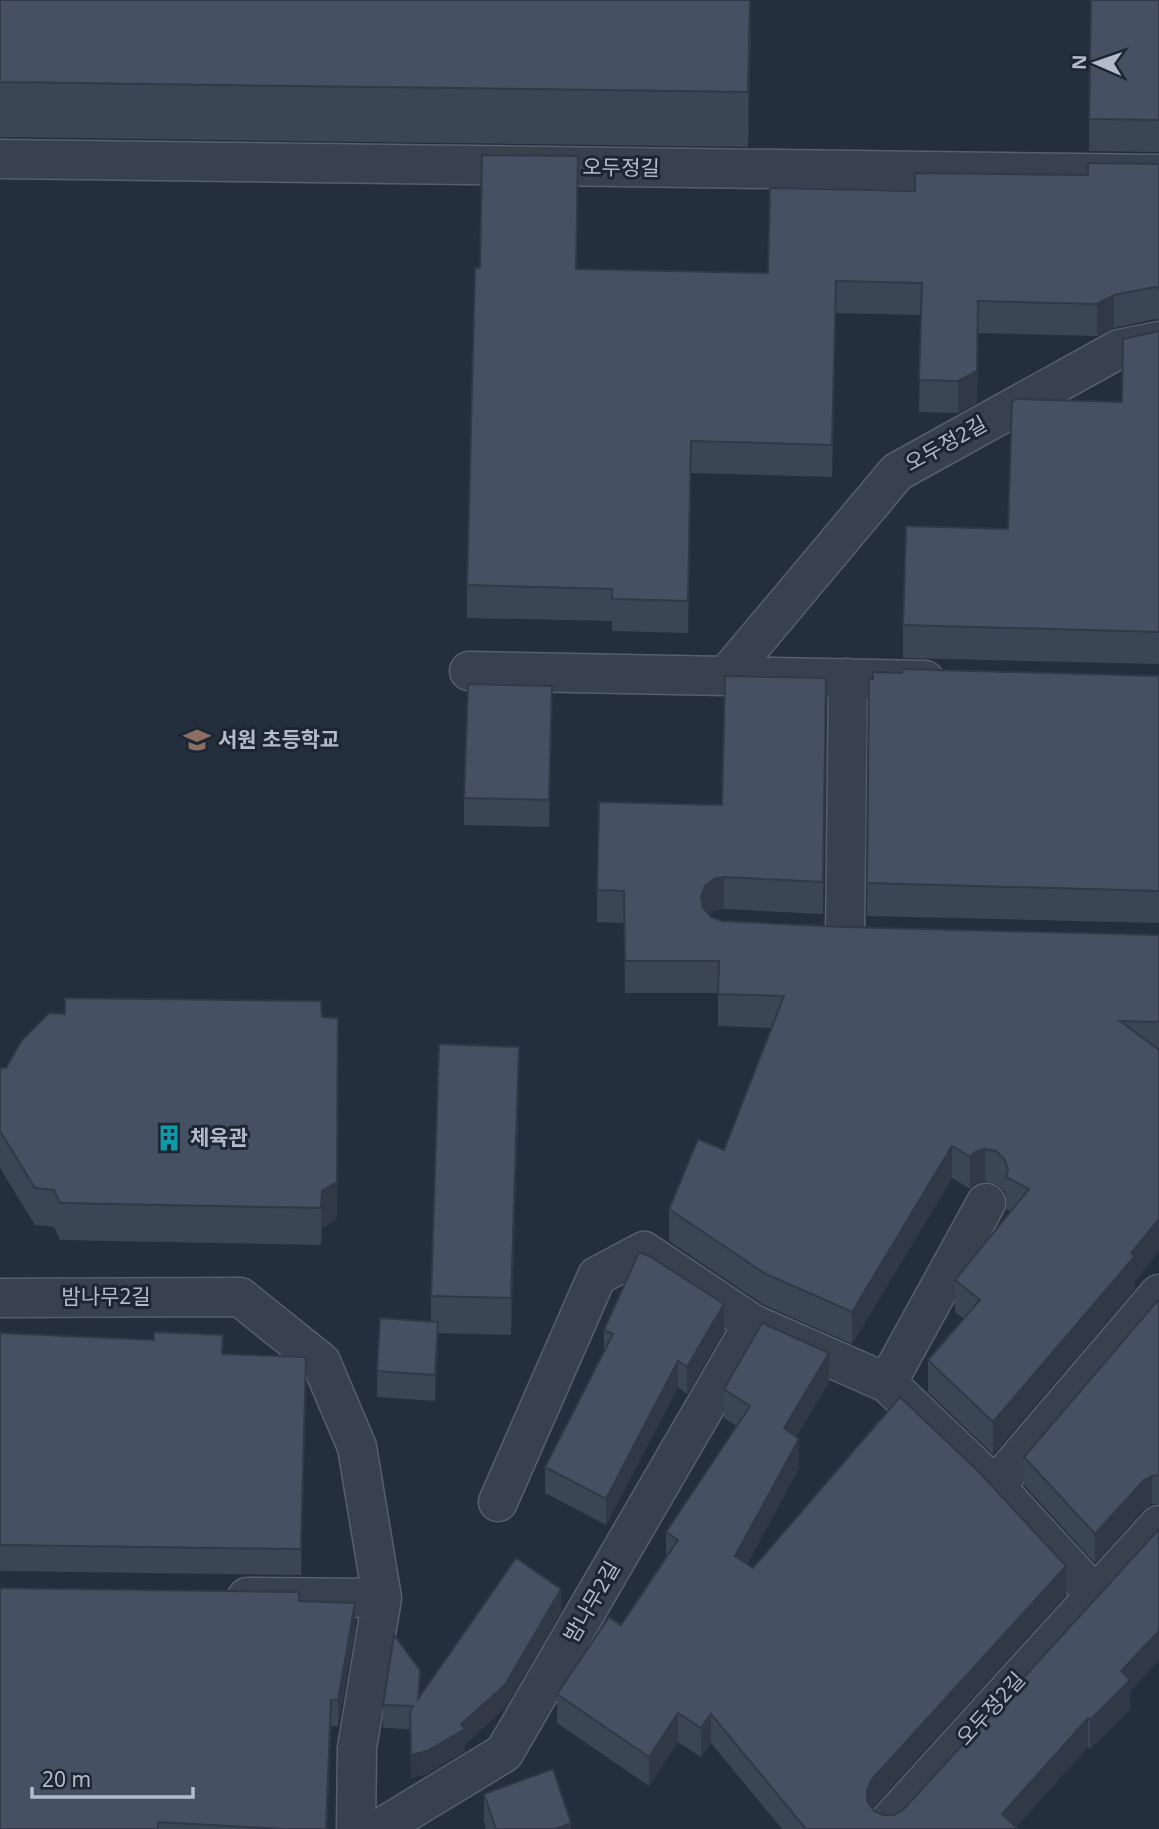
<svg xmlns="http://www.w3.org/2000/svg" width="1159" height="1829" font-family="'Noto Sans','Noto Sans KR',sans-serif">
  <rect width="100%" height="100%" fill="#242f3e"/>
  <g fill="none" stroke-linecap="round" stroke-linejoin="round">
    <!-- minor casing -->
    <g stroke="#565f6c" stroke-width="41">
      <path id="minor" d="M0 159 1159 174
        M469 671 925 680
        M726 676 897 472 1119 349 1159 341
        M845 937 848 678
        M0 1298 240 1297 321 1362 357 1447 382 1598 357 1748 356 1829
        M887 1383 986 1203
        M995 1486 1159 1294
        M498 1502 597 1276 644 1251 753 1324 887 1383 995 1486 1095 1595
        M247 1597 382 1598
        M888 1823 1159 1525
        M379 1829 504 1753 753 1324"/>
    </g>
    <!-- minor -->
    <use href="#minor" stroke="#38414e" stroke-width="38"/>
  </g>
  <!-- wall -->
  <path fill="#3b4654" d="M0 0 751 31 748 147 0 137Z
    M1159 0V152L1089 151V119Z
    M1159 164V320L1155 319 1114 328 1097 336 978 333 977 403 958 413 919 412 921 315 836 313 832 477 691 473 688 633 612 631V621L467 618V585L480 268 578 188 576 269 768 273 915 191 1088 175Z
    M1159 331V664L903 658V625L1008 529 1122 402Z
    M1159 676V923L867 916 869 679Z
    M826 678 823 914 724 909 714 911 709 915 711 917 722 921 844 927 1159 935V1251L1135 1281V1289L993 1454 928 1392V1360L964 1319 955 1312V1280L1011 1211 1006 1209V1197L1005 1192 996 1184 985 1181 975 1184 970 1189 952 1178 852 1344 764 1305 669 1241V1209L724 1150 771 1028 718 1026V993H625L624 923 597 922V890L722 805Z
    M552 713 549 827 464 825V798Z
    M322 1017 337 1219 322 1228 321 1245 60 1240 54 1227 35 1225 0 1168V1068H6Z
    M519 1084 511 1335 438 1333 435 1401 377 1397V1371L431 1321V1296Z
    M1159 1299V1504H1152L1143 1510 1095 1563 1024 1485V1457Z
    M604 1330 724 1331 687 1394 678 1387 606 1525 545 1493V1467L604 1352Z
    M0 1333 223 1354 306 1383 301 1575 0 1571Z
    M829 1382 796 1437 799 1468 747 1564 753 1568 1066 1595 872 1808 874 1811 883 1815H894L904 1809 1159 1529V1660L1130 1691V1709L1090 1749 1088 1747 1016 1827 1018 1829H782L711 1743 701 1757 678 1742 649 1786 557 1723V1694L621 1625 666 1559V1532L737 1426 724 1418V1389Z
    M299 1601 355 1629 338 1726H331L327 1829H0Z
    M561 1612 505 1708 465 1744V1751L427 1774 411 1778 410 1729 383 1728V1705L420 1697Z
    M484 1794 571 1829H486L484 1821Z"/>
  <!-- shaded-wall -->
  <path fill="#303945" d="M751 0V31L748 147V92Z
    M836 281V313L832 477V445Z
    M1114 295V328L1097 336V304Z
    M978 301 977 403 958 413V381Z
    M691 441V473L688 633V601Z
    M552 686V713L549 827V800Z
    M724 877V909L714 911 705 919 701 897 705 886 714 879Z
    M338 1018 337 1219 322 1228 321 1245 322 1191Z
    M519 1047V1084L511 1335V1298Z
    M952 1146V1178L852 1344V1312Z
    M985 1149V1181L975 1184 970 1189V1157L975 1152Z
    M1159 1219V1251L1135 1281V1289L993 1454V1422Z
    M724 1304V1331L687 1394V1367Z
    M438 1322V1348L435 1401V1375Z
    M829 1353V1382L784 1457V1428Z
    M306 1357V1383L301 1575V1549Z
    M678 1361V1387L606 1525V1499Z
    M799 1439V1468L735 1585V1556Z
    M1152 1476V1504L1143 1510 1095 1563V1534L1143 1481Z
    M1066 1566V1595L872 1808 867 1819V1790L872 1779Z
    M561 1589V1612L505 1708 465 1744V1751L427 1774 411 1778V1755Z
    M355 1603V1629L338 1726V1700Z
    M1159 1631V1660L1130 1691V1709L1090 1749V1720L1121 1671Z
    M331 1700 327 1829H326Z
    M678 1713V1742L649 1786V1757Z
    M711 1714V1743L701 1757V1728Z
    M1088 1718V1747L1014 1829 1002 1814Z
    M571 1823V1829H555Z"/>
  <!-- building -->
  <path fill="#455162" stroke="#303945" stroke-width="2" d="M0 0H750L748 92 0 82Z
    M1091 0H1159V120L1089 119Z
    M482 155 578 156 576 269 768 273 770 188 915 191V173L1088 175V163L1159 164V288L1155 287 1114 295 1097 304 978 301 977 371 958 381 919 380 922 283 836 281 832 445 691 441 688 601 612 599V589L467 585 475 268H480Z
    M1159 331V632L903 625 906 526 1008 529 1012 401 1016 399 1122 402 1123 339Z
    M902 669 1159 676V891L867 883 869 679H873V672L902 673Z
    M725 676 826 678 823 882 724 877 714 879 705 886 701 897 703 908 711 917 722 921 844 927 1159 935V1022L1120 1021 1159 1050V1219L1131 1253 1135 1256 993 1422 928 1360 980 1300 955 1280 1029 1189 1006 1177 1008 1170 1005 1160 996 1151 985 1149 975 1152 970 1157 952 1146 852 1312 764 1273 669 1209 698 1139 724 1150 784 996 718 994 719 961H625L624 891 597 890 599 802 722 805Z
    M468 684 552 686 549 800 464 798Z
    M65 998 321 1001 322 1017 338 1018 337 1182 322 1191 321 1208 60 1203 54 1190 35 1188 0 1131V1068H6L22 1040 49 1013 65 1014Z
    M439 1044 519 1047 511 1298 431 1296Z
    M639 1252 651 1257 724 1304 687 1367 678 1361 606 1499 545 1467 613 1334 604 1330Z
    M1159 1299V1475L1152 1476 1143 1481 1095 1534 1024 1457Z
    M380 1318 438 1322 435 1375 377 1371Z
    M762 1323 829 1353 784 1428 799 1439 735 1556 753 1568 900 1397 979 1472 1066 1566 872 1779 867 1790V1801L874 1811 883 1815H894L904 1809 1159 1529V1631L1121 1671 1130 1680 1090 1720 1088 1718 1002 1814 1018 1829H806L711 1714 701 1728 678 1713 649 1757 557 1694 609 1617 621 1625 678 1540 666 1532 750 1406 724 1389Z
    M154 1332 223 1335 222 1354 306 1357 301 1549 0 1545V1333L154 1340Z
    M516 1558 561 1589 505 1685 461 1724 465 1729 427 1751 411 1755 410 1712 413 1706 383 1705 394 1635 420 1670 418 1699Z
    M0 1588 299 1592V1601L355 1603 338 1700H331L326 1829H284L158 1822V1829H0Z
    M553 1769 571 1823 555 1829H496L484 1794Z"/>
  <!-- icons -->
  <defs>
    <g id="school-bare" transform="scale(2.1)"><path d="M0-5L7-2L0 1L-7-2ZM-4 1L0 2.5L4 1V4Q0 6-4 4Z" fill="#8d6e63" stroke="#1d2633" stroke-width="2.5" paint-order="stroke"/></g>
    <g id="building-bare" transform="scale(2.1)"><path d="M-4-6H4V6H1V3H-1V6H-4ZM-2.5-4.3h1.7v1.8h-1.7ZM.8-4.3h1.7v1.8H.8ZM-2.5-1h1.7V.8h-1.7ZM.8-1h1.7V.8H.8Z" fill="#0f9aa8" stroke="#1d2633" stroke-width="2.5" paint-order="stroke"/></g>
  </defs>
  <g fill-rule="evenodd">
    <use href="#school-bare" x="197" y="740"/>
    <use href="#building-bare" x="169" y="1138"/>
  </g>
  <g text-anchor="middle" stroke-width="6" stroke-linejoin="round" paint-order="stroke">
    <!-- street labels -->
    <g font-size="21" fill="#b4bcc9" stroke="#1d2633">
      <text transform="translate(621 168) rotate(1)" y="7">오두정길</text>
      <text transform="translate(946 444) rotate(-29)" y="7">오두정2길</text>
      <text x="106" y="1304">밤나무2길</text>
      <text transform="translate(592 1602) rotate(-60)" y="7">밤나무2길</text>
      <text transform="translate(991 1709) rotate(-48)" y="7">오두정2길</text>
    </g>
    <!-- poi labels -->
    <g font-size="21" font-weight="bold" fill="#b4bcc9" stroke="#1d2633" text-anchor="start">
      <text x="218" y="747">서원 초등학교</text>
      <text x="190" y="1145">체육관</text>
    </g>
  </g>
  <!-- north arrow -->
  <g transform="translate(1096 63) rotate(272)" stroke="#1d2633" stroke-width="5" paint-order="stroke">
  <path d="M0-5L12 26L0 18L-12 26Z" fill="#b4bcc9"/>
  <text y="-10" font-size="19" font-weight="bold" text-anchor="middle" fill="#b4bcc9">N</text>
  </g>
  <!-- scale -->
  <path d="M32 1787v10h161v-10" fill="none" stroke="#b4bcc9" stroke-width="3.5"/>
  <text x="42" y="1787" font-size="21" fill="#b4bcc9" stroke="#1d2633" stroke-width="5" paint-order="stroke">20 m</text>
</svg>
